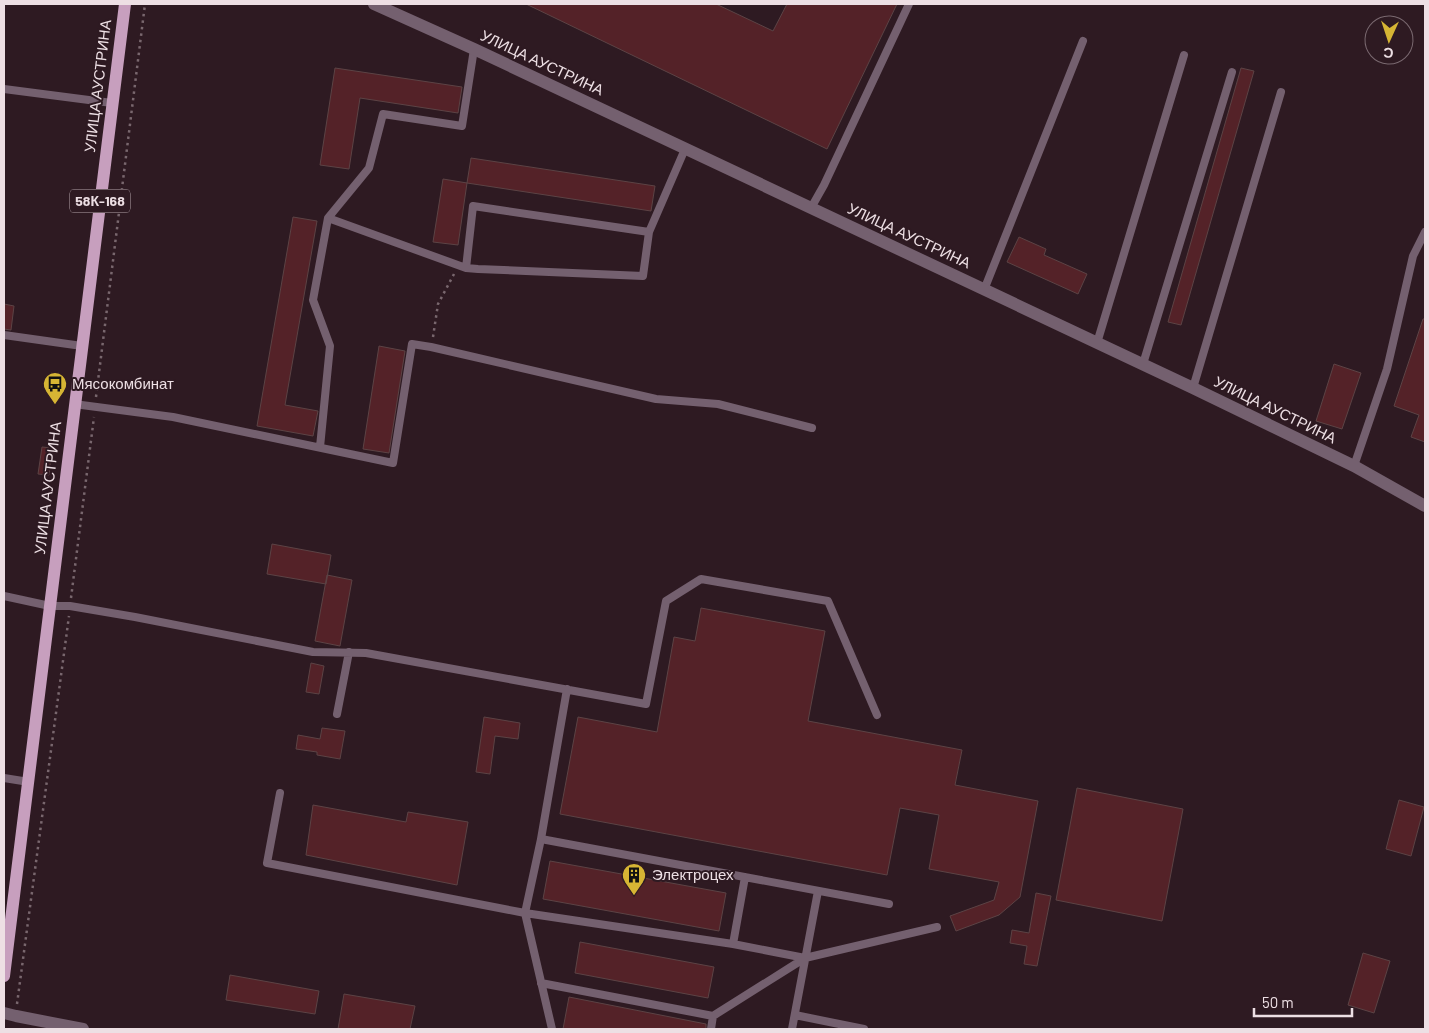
<svg xmlns="http://www.w3.org/2000/svg" width="1429" height="1033" font-family="Barlow,sans-serif">
  <rect width="100%" height="100%" fill="#2e1a22"/>
  <!-- building -->
  <path fill="#542228" stroke="#5c4345" d="M526 4H716L773 31 787 4H897L827 149Z
    M335 68 462 87 458 113 360 98 349 169 320 165Z
    M1241 68 1254 71 1181 325 1168 322Z
    M471 158 655 186 651 211 467 183Z
    M443 179 467 183 458 245 433 242Z
    M293 217 317 221 285 405 318 411 313 436 257 426Z
    M1019 237 1046 249 1044 255 1087 274 1078 294 1007 262Z
    M4 304 14 306 11 330 4 329Z
    M1423 319H1425V442L1411 437 1419 415 1394 406Z
    M379 346 405 351 389 453 363 449Z
    M1334 364 1361 373 1342 429 1316 421Z
    M42 447 52 448 49 475 38 474Z
    M272 544 331 555 326 584 267 574Z
    M327 575 352 580 340 646 315 641Z
    M701 608 825 631 808 721 962 750 955 785 1038 801 1020 897 999 915 956 931 950 916 994 900 999 882 929 869 939 815 900 808 887 875 560 814 578 717 657 732 674 637 695 641Z
    M311 663 324 666 319 694 306 692Z
    M484 717 520 723 518 739 495 736 490 774 476 772Z
    M322 728 345 731 340 759 317 755V752L296 749 298 735 320 739Z
    M1077 788 1183 809 1162 921 1056 900Z
    M1399 800 1424 807 1411 856 1386 849Z
    M313 805 406 822 408 812 468 822 457 885 306 855Z
    M550 861 726 893 719 931 543 899Z
    M1036 893 1051 896 1037 966 1024 964 1027 946 1010 943 1012 930 1029 933Z
    M580 942 714 967 708 998 575 973Z
    M1363 953 1390 961 1374 1013 1348 1005Z
    M230 975 319 991 315 1014 226 1000Z
    M344 994 415 1006 410 1029H338Z
    M569 997 706 1024V1029H563Z"/>
  <g fill="none" stroke-linecap="round" stroke-linejoin="round">
    <!-- path -->
    <path stroke="#79676e" stroke-width="2.5" stroke-dasharray="2.5 4" stroke-linecap="butt" d="M433 337 438 304 454 274
      M96 397 145 4
      M71 598 94 417
      M17 1004 69 616"/>
    <!-- lane -->
    <path stroke="#74606f" stroke-width="8" d="M4 89 112 103
      M811 208 824 185 909 4
      M328 218 466 268 478 269 643 276 649 232 685 149
      M466 268 473 206 649 232
      M984 290 1083 41
      M4 335 82 346
      M1097 343 1184 55
      M1143 364 1232 72
      M1193 388 1281 92
      M74 404 173 417 393 463 412 344 431 347 656 399 718 404 812 428
      M320 447 330 346 313 300 328 218 369 168 383 114 462 126 474 49
      M1354 466 1387 369 1413 256 1425 232
      M4 596 50 606H70L135 617 313 652 366 653 646 704 666 601 701 579 828 601 877 715
      M567 689 541 839 889 904
      M337 714 349 652
      M4 778 29 782
      M280 793 267 863 525 913 541 839
      M733 944 805 958 937 927
      M541 983 713 1016 711 1029
      M795 1015 864 1029
      M713 1016 805 958
      M552 1029 525 913 733 944 745 877
      M792 1029 818 891"/>
    <!-- street -->
    <path stroke="#74606f" stroke-width="12" d="M374 4 474 49 1193 388 1354 466 1425 506
      M4 1013 16 1016 83 1029"/>
    <!-- primary -->
    <path stroke="#c79fbe" stroke-width="12" d="M4 976 125 4"/>
  </g>
  <!-- icons -->
  <defs>
    <g id="bus-pin" transform="scale(1.25)"><path d="M0 17L-7.5 6A9.5 9.5 0 1 1 7.5 6Z" fill="#d6b534" stroke="#2e1a22"/><path d="M-5-6H5V4H4V6H2V4H-2V6H-4V4H-5ZM-3.5-4V0h7V-4ZM-3.5 1.2v1.5H-2V1.2ZM2 1.2v1.5H3.5V1.2Z" fill="#111"/></g>
    <g id="building-pin" transform="scale(1.25)"><path d="M0 17L-7.5 6A9.5 9.5 0 1 1 7.5 6Z" fill="#d6b534" stroke="#2e1a22"/><path d="M-4-6H4V6H1V3H-1V6H-4ZM-2.5-4.3h1.7v1.8h-1.7ZM.8-4.3h1.7v1.8H.8ZM-2.5-1h1.7V.8h-1.7ZM.8-1h1.7V.8H.8Z" fill="#111"/></g>
  </defs>
  <g fill-rule="evenodd">
    <use href="#bus-pin" x="55" y="384"/>
    <use href="#building-pin" x="634" y="875"/>
  </g>
  <g text-anchor="middle" stroke-width="4" stroke-linejoin="round" paint-order="stroke">
    <!-- shield labels -->
    <rect fill="#2e1a22" stroke="#b4a4aa" stroke-width="1" x="70" y="189.5" width="60" height="23" rx="4"/>
    <g font-size="14" font-weight="bold" fill="#eddfe4">
      <text x="100" y="206">58К-168</text>
    </g>
    <!-- street labels -->
    <g font-size="15" fill="#eddfe4" stroke="#2e1a22">
      <text transform="translate(542 63) rotate(25)" y="5">УЛИЦА АУСТРИНА</text>
      <text transform="translate(98 86) rotate(-83)" y="5">УЛИЦА АУСТРИНА</text>
      <text transform="translate(909 236) rotate(25)" y="5">УЛИЦА АУСТРИНА</text>
      <text transform="translate(1275 410) rotate(26)" y="5">УЛИЦА АУСТРИНА</text>
      <text transform="translate(48 488) rotate(-83)" y="5">УЛИЦА АУСТРИНА</text>
    </g>
    <!-- poi labels -->
    <g font-size="15" fill="#eddfe4" stroke="#2e1a22" text-anchor="start">
      <text x="72" y="389">Мясокомбинат</text>
      <text x="652" y="880">Электроцех</text>
    </g>
  </g>
  <!-- border -->
  <rect width="1429" height="1033" fill="none" stroke="#eddfe4" stroke-width="10"/>
  <!-- north arrow -->
  <g transform="translate(1389 40) rotate(183)"><circle r="24" fill="#2e1a22" stroke="#7a6970"/>
  <path d="M0-4L9 19L0 12L-9 19Z" fill="#d6b534"/>
  <text y="-8" font-size="14" font-weight="bold" text-anchor="middle" fill="#eddfe4">С</text>
  </g>
  <!-- scale -->
  <path d="M1254 1008v8h98v-8" fill="none" stroke="#eddfe4" stroke-width="2.5"/>
  <text x="1262" y="1008" font-size="15" fill="#eddfe4" stroke="#2e1a22" stroke-width="4" paint-order="stroke">50 m</text>
</svg>
